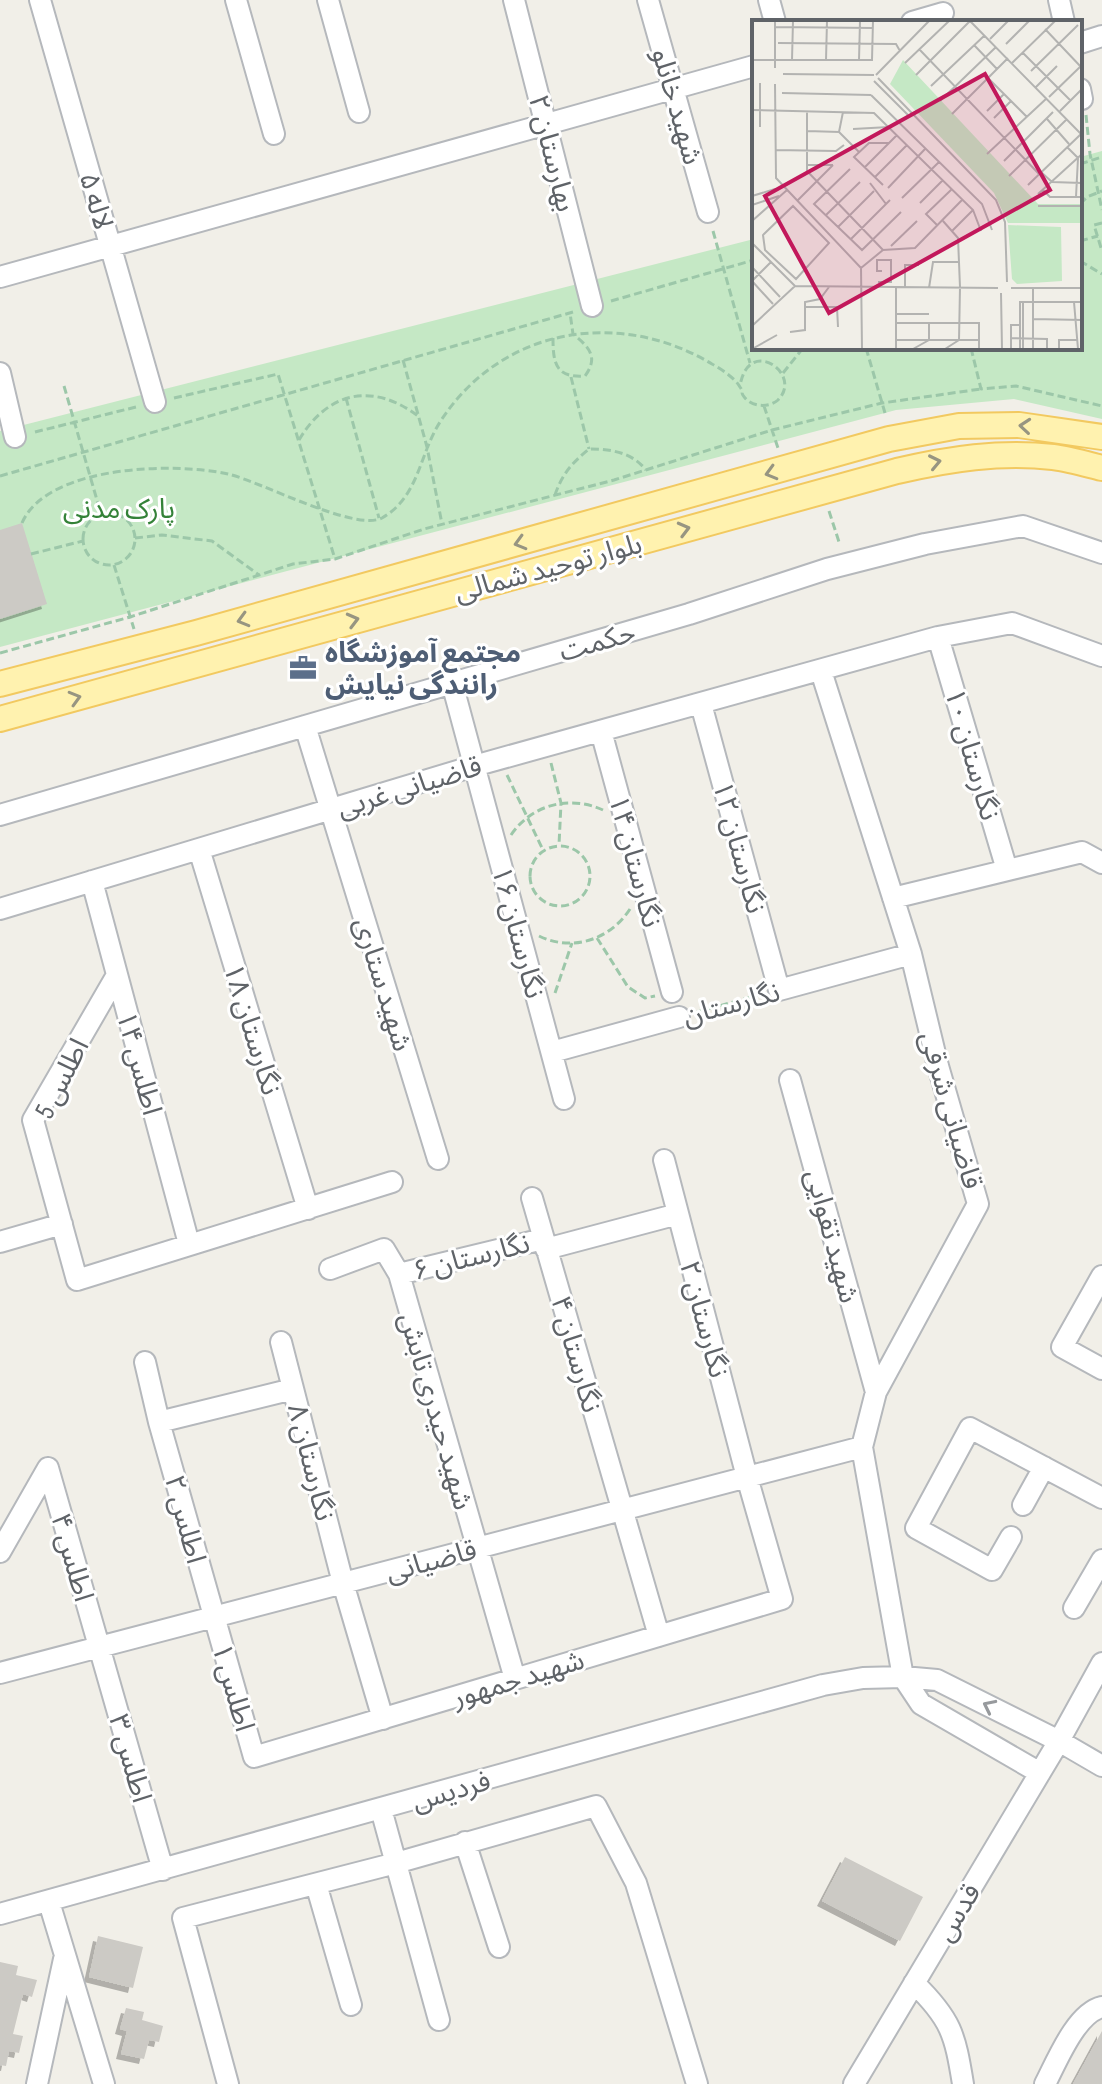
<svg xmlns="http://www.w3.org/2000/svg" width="1102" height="2084" font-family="'Sofia Sans Condensed','Noto Sans Arabic',sans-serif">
  <defs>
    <filter id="shadow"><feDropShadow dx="-5" dy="5" stdDeviation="0" flood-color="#0004"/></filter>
  </defs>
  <rect width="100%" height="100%" fill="#f1efe8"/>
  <!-- green -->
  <path fill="#c5e8c5" d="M1102 151V419L1014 399 896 410 0 647V431L754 239V348H1080V157Z"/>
  <!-- building -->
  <path fill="#cccac5" filter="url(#shadow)" d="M22 523 47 604 0 619V530Z
    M845 1857 923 1897 900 1941 822 1901Z
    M98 1936 143 1947 133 1988 89 1977Z
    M0 1962 18 1966 16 1975 37 1980 32 1997 23 1994 13 2034 23 2036 19 2053 9 2051 6 2066 0 2065Z
    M126 2008 144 2012 142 2020 163 2026 159 2042 149 2040 144 2059 121 2054 127 2031 120 2029Z
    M1102 2031V2084H1073Z"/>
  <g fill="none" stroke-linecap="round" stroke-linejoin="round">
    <!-- minor casing -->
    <g stroke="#b5b8bc" stroke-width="24">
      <path id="minor" d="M40 0 155 402
        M236 0 274 134
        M328 0 359 112
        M514 0 592 306
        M648 0 708 212
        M769 0 775 22
        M1059 0 1064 22
        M912 22 943 13
        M1080 43 1102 36
        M1080 89 1082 99
        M0 277 754 66
        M0 373 15 437
        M938 637 1007 870
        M821 671 911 954 938 1066 978 1204 876 1392 862 1447 903 1677 921 1704 1040 1773
        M452 683 564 1099
        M701 704 779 990 911 954
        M305 726 438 1159
        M601 731 672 992
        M0 815 689 614 827 569 925 544 1023 526 1102 553
        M199 849 308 1209
        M92 881 189 1244
        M893 898 1082 852 1102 863
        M0 909 474 766 938 637 1012 623 1102 656
        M117 975 33 1120 77 1280 392 1182
        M552 1052 679 1017
        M790 1080 876 1392
        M532 1198 659 1636
        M0 1242 62 1224
        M546 1249 678 1214
        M330 1269 384 1249 399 1274 515 1679
        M399 1274 543 1239
        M1102 1276 1062 1347 1102 1369
        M281 1342 343 1583 383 1719
        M145 1362 159 1422 254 1757 782 1599 747 1477 664 1160
        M159 1422 293 1389
        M48 1468 163 1870
        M1023 1505 1044 1467
        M1011 1537 992 1570 916 1528 970 1428 1102 1498
        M0 1552 48 1468
        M1074 1608 1102 1560
        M0 1673 862 1447
        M381 1809 439 2020
        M465 1842 499 1947
        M316 1884 351 2005
        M49 1902 104 2084
        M0 1914 823 1685 863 1678 903 1677 937 1680 1059 1741 1102 1766
        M914 1983C951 2019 955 2034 963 2084
        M37 2084 64 1959
        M228 2084 183 1918 396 1863 596 1806 636 1883 697 2084
        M854 2084 1059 1741 1102 1663
        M1045 2084C1057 2061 1076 2013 1102 2007"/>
    </g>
    <!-- major casing -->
    <g stroke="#f2c960" stroke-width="28">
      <path id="major" d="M0 684 196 633 889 439 959 426 1019 425 1102 437
        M0 719 897 471C949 459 1000 451 1053 457 1069 459 1086 464 1102 468"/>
    </g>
    <!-- path -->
    <path stroke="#9cc7a9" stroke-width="3" stroke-dasharray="8 4" stroke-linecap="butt" d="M1086 115 1090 154 1102 210
      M1080 164 1102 157
      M1080 204 1087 197 1102 191
      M1102 223 1094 225 1102 251
      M713 231 750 363
      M1080 241 1098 236
      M1080 261 1102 274
      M611 301 754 260
      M553 338C553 364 556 378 585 376 599 357 589 347 573 334L570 313
      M866 348 885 413
      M971 348 981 389 1016 386 1102 406
      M403 360 427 447 442 524
      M783 373 803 348
      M571 377 589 449
      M64 386 101 514
      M174 398 278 374 335 559
      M346 398 379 518
      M764 406 778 448
      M35 432 136 407
      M299 440C328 391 373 382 418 416
      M0 476 573 312
      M555 495C562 474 572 463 589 449 610 449 632 452 646 470
      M829 511 840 545
      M83 539a26 26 0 1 1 52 0a26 26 0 1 1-52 0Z
      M22 523C47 465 174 462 228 474 262 482 355 532 382 518 419 497 419 455 440 422 501 327 619 308 712 364 721 369 735 378 740 387 745 394 739 391 745 398 753 407 769 408 778 400 804 374 748 335 740 386
      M135 538 162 535 212 541 259 575
      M31 554 83 541
      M114 565 134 629
      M0 653 130 617 293 564 335 559 424 529 614 480 772 430 882 403 981 389
      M551 763 561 803 559 845
      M507 775 543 850
      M511 835C532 804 570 795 603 810
      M530 876a30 30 0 1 1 60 0a30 30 0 1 1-60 0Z
      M539 936C572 952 610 940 630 909
      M597 938 628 987 645 998 655 996
      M555 993 572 943
      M697 1012 759 995"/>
    <!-- minor -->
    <use href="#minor" stroke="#fff" stroke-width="20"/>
    <!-- major -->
    <use href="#major" stroke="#fff2af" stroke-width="24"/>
  </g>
  <!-- one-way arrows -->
  <defs><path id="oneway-chevron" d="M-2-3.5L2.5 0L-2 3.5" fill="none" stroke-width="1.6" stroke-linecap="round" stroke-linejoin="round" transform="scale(2)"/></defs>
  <g stroke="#979581">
    <use href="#oneway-chevron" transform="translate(1025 426) rotate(-175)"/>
    <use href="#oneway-chevron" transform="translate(935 462) rotate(-12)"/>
    <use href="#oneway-chevron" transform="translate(771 473) rotate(164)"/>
    <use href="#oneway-chevron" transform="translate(684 529) rotate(-15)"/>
    <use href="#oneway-chevron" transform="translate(520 543) rotate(164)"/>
    <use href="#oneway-chevron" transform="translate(243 620) rotate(164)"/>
    <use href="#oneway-chevron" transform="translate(353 620) rotate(-15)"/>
    <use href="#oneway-chevron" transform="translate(75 698) rotate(-16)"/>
  </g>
  <use stroke="#979a9d" href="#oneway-chevron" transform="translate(989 1706) rotate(-154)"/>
  <!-- icons -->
  <defs>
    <g id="office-bare" transform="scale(2.16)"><path d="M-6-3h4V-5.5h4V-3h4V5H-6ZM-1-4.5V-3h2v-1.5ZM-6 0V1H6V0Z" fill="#5c6f8a" stroke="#fff" stroke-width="2.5" paint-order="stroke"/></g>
  </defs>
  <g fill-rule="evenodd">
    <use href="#office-bare" x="303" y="668"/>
  </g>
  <g text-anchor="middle" stroke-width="6" stroke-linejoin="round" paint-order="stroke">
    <!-- street labels -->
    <g font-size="28" fill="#5f6368" stroke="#fff">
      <text transform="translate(678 106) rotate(74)" y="10">شهید خانلو</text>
      <text transform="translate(553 153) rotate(76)" y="10">بهارستان ۲</text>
      <text transform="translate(97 201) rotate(74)" y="10">لاله ۵</text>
      <text transform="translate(548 567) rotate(-15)" y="10">بلوار توحید شمالی</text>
      <text transform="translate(597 641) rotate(-16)" y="10">حکمت</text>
      <text transform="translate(973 754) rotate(74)" y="10">نگارستان ۱۰</text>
      <text transform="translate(409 786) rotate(-17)" y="10">قاضیانی غربی</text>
      <text transform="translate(740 847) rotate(75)" y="10">نگارستان ۱۲</text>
      <text transform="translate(636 861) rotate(75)" y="10">نگارستان ۱۴</text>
      <text transform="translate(519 932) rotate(75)" y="10">نگارستان ۱۶</text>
      <text transform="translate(384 984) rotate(73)" y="10">شهید ستاری</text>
      <text transform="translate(731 1003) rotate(-15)" y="10">نگارستان</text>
      <text transform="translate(253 1029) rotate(73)" y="10">نگارستان ۱۸</text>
      <text transform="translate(140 1063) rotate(75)" y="10">اطلس ۱۴</text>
      <text transform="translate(61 1078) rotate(-63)" y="10">اطلس 5</text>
      <text transform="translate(952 1110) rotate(74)" y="10">قاضیانی شرقی</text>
      <text transform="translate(833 1236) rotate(75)" y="10">شهید تقوایی</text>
      <text transform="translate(471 1256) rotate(-14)" y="10">نگارستان ۶</text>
      <text transform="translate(705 1319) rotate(75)" y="10">نگارستان ۲</text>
      <text transform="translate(577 1354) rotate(74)" y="10">نگارستان ۴</text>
      <text transform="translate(437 1411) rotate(74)" y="10">شهید حیدری تابش</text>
      <text transform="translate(312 1462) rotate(76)" y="10">نگارستان ۸</text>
      <text transform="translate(186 1519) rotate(75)" y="10">اطلس ۲</text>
      <text transform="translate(73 1557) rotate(74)" y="10">اطلس ۴</text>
      <text transform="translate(431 1560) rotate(-15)" y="10">قاضیانی</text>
      <text transform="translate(518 1678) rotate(-17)" y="10">شهید جمهور</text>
      <text transform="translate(234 1687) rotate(74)" y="10">اطلس ۱</text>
      <text transform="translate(131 1758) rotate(74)" y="10">اطلس ۳</text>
      <text transform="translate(451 1790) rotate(-16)" y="10">فردیس</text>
      <text transform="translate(957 1912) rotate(-59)" y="10">قدس</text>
    </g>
    <!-- park labels -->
    <g font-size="28" fill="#348238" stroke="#fff">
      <text x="119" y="518">پارک مدنی</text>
    </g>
    <!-- service labels -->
    <g font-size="28" font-weight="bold" fill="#4e5e75" stroke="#fff" text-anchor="start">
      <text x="325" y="662">مجتمع آموزشگاه<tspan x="325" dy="32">رانندگی نیایش</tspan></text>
    </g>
  </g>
  <!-- overview -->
  <g transform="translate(752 20)">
    <rect width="330" height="330" fill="#f1efe8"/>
    <path d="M151 40 286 184H330V203H256L242 173 138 64ZM256 205 309 207 310 261 265 264 260 259Z" fill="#c5e8c5"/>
    <path fill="none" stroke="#b3b3b1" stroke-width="2" d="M23 7 121 8M293 9 330 48M238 19 256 1M26 23 144 24 148 31M254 24 277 1M222 25 245 49M167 29 287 154M270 32 319 81M0 40H120L121 1M40 40 41 1M74 40 75 1M107 40 108 1M153 43 197 1M260 43 303 1M23 48V1M279 51 326 5M31 54 122 55M124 55 177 1M164 55 218 1 330 115M126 58 244 180 253 202 255 262M236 58 275 97M122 61 156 95M23 64 24 158 109 248 110 329M179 66 233 15M284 67 305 46M30 73 119 75M119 75 230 184 240 210M297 77 330 45M188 81 244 27M0 90 122 93 221 190 229 211M55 91V151L131 230M235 91 252 74M308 91 330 69M200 94 256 38M242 98 259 81M295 99 317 124M8 107V63M101 109 137 107M55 111 87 112 91 92M87 112 107 132M315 127 326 138 324 177M23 130 84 131 92 125M235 134 295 78M252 141 301 92M55 145H81M113 147 145 115M98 149 62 184 110 230 149 192M289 152 300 162 330 163M257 156 315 99M123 157 155 125M118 163 134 184M131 165 102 137 117 123H137M276 165 329 114M136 168 173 129M291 170 298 177H330M286 174 330 134M0 176 23 169M150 178 187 142M45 181 81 145M168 183 191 160M0 185 27 176M41 186 77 223 44 259 13 230 11 215ZM286 186H330M74 195 108 162M0 201 35 170M191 201 206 218 208 267 207 320 193 329M186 206 174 194 200 169M86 207 122 171M200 211 221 190M99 219 138 180M1 224 43 266M139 226 165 201M0 247 28 277M109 248 131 230 163 228 210 180M0 261 21 284M0 261 19 242M126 262H139V240H125V251H130M153 268V245H167M177 268 181 242H206M259 268H330M249 273 250 329M322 282 326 329M53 287H85L86 307M144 294H177M281 299 330 300M144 303H227V329M0 306 43 266 246 268M38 312 53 310V282L68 279 77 267M259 318 295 319V329M144 320H227M0 329 25 315M144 329V268M161 329 177 320V303M259 329V305H268M268 329V282H330M271 329V282M281 329V268M307 329V320H326"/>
    <path fill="#c2185b" fill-opacity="0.15" stroke="#c2185b" stroke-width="4" d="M233 54 298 170 77 293 13 176Z"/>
    <rect width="330" height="330" fill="none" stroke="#5f6368" stroke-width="4"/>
  </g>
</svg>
